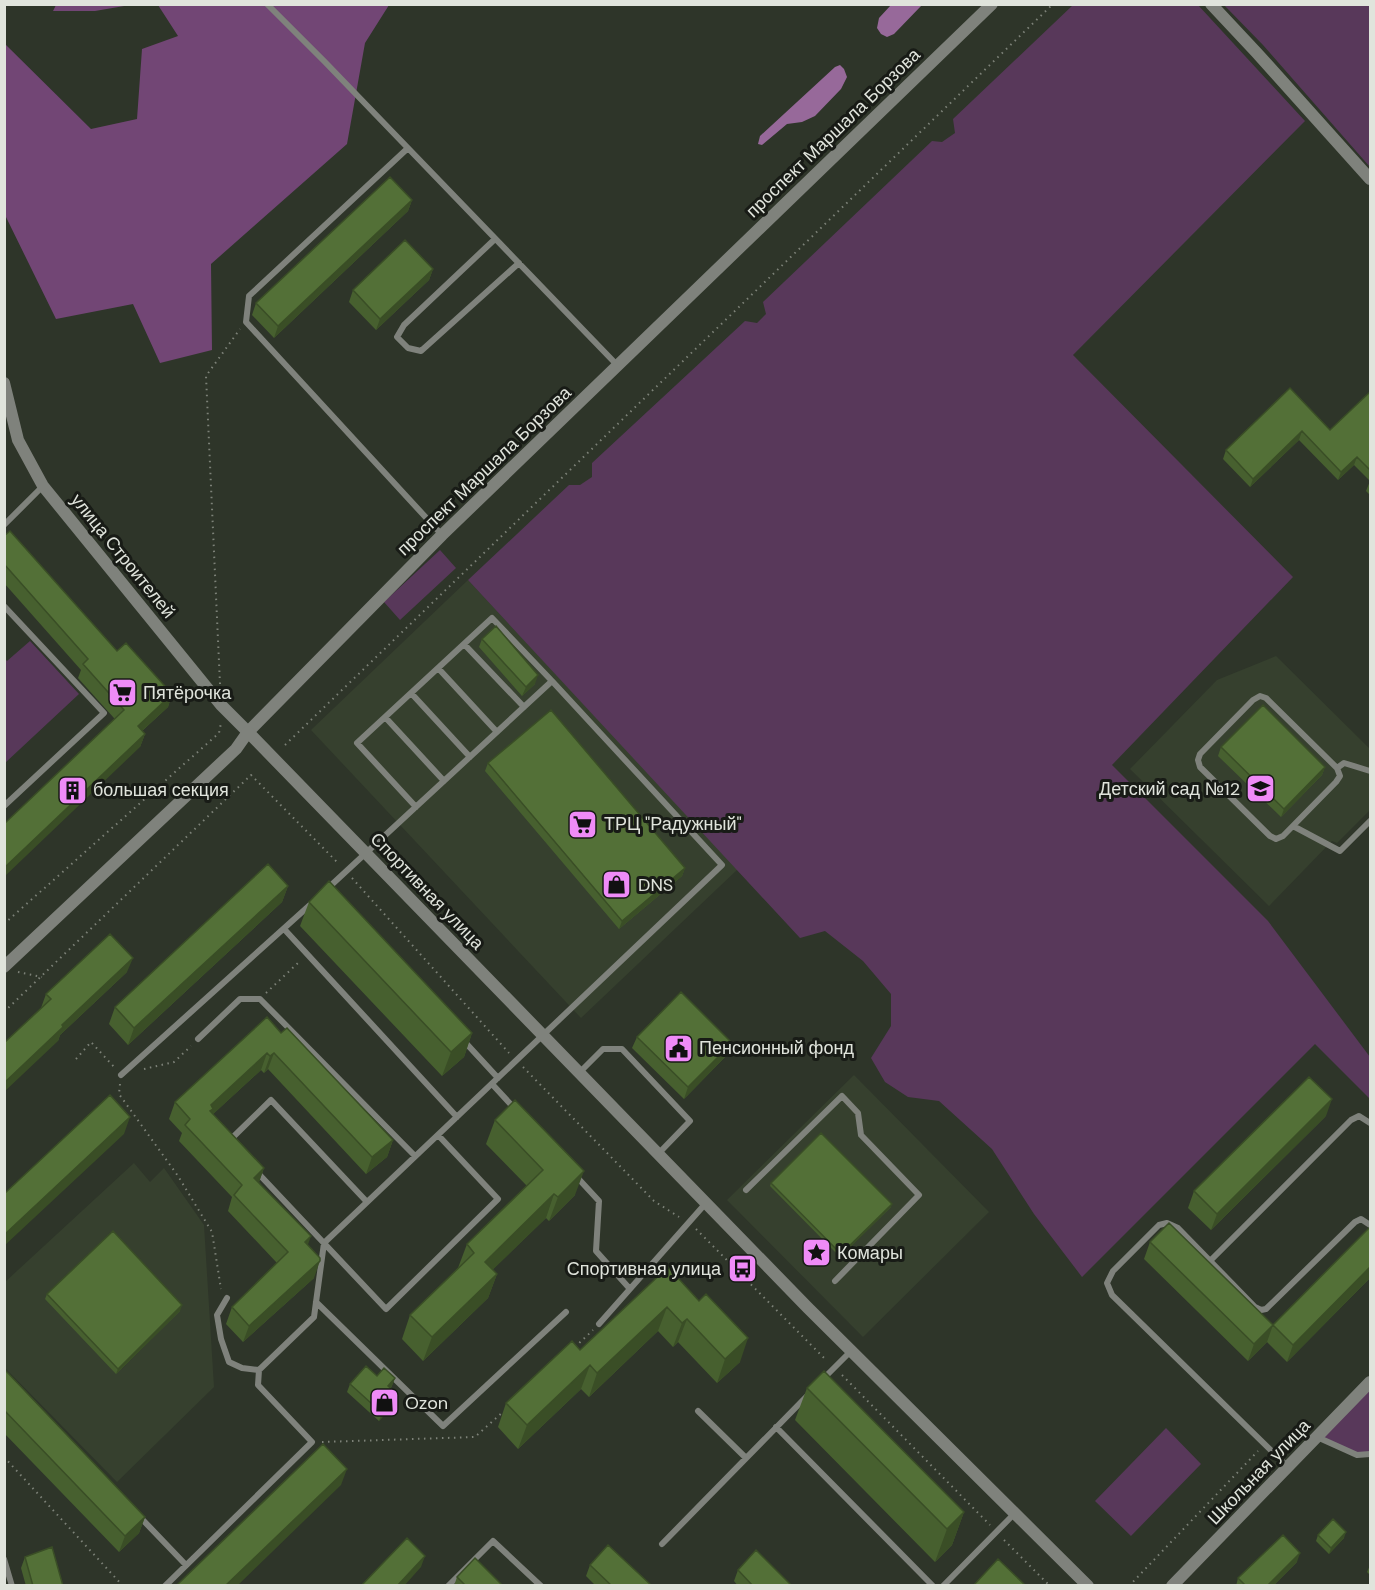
<svg xmlns="http://www.w3.org/2000/svg" width="1375" height="1590" viewBox="0 0 1375 1590" font-family="'DM Sans',sans-serif">
<rect width="100%" height="100%" fill="#2e3529"/>
<path fill="#36402e" d="M468,580L738,869L581,1018L311,730Z
M1276,656L1370,749V810L1337,843L1332,841L1269,906L1130,769L1217,680Z
M854,1075L989,1212L863,1337L727,1200Z
M134,1163L150,1182L164,1168L204,1225L214,1387L117,1482L5,1368V1282Z"/>
<path fill="#58385a" d="M1073,5H1198L1305,121L1073,355L1293,577L1112,765L1268,921L1370,1057V1099L1315,1044L1082,1277L1034,1214L992,1149L939,1101L908,1097L885,1082L871,1058L891,1026V994L863,961L825,931L800,938L468,580L569,485H580L592,477V463L745,321L757,323L766,314L763,302L932,141L942,142L955,133L953,119Z
M1224,5H1370V167L1263,45Z
M440,550L456,568L400,620L384,602Z
M30,641L79,694L5,763V659L7,661Z
M1370,1382V1454L1357,1455L1317,1437Z
M1166,1428L1201,1464L1131,1536L1095,1501Z"/>
<path fill="#724675" d="M56,5V4L130,5L95,11H53Z
M158,5H389L365,43L347,144L211,264L212,350L160,363L133,304L56,319L5,215V44L91,129L137,119L142,49L178,36Z"/>
<path fill="#97699a" d="M891,5H922L894,34L887,37L881,34L877,28L879,18Z
M840,65L844,69L847,77L841,89L815,116L802,122L787,124L762,145L758,144L760,136L835,67Z"/>
<g fill="none" stroke-linecap="round" stroke-linejoin="round">
<path stroke="#7d8278" stroke-width="2" stroke-dasharray="1.5 4.5" stroke-linecap="butt" d="M220,684L206,376L240,329
M285,745L1053,4
M352,878L509,1053
M4,924L219,733L221,723
M18,972L42,977
M266,993L299,962
M4,1012L251,775L338,863
M76,1059L91,1042L115,1068
M523,1067L654,1201L679,1217
M144,1069L174,1062L191,1046
M120,1084L119,1094L178,1176L212,1232L221,1289
M696,1229L827,1361
M575,1347L593,1330
M842,1375L990,1525
M322,1442L475,1437L504,1411
M4,1457L123,1586
M1004,1540L1050,1586
M1129,1586L1258,1451"/>
<path stroke="#7f827c" stroke-width="6" d="M267,4L325,62L618,366
M408,148L249,296L246,322L442,535
M495,239L404,325L397,337L408,348L421,351L519,263
M4,525L43,486
M4,606L104,713L4,806
M464,644L524,707
M438,668L497,732
M411,693L470,757
M1260,696L1266,698L1337,768L1340,776L1336,782L1283,836L1276,839L1270,836L1200,767L1198,760L1200,754L1253,700Z
M385,717L444,781
M1337,768L1344,763L1370,771
M416,807L357,743L492,618L552,681
M1293,826L1340,851L1370,821
M285,930L457,1117
M198,1039L240,999H260L415,1156
M464,1041L498,1078
M579,1073L603,1049H622L690,1121L659,1153
M121,1075L311,904
M492,1084L516,1110
M229,1141L271,1100L367,1202
M256,1171L386,1309L498,1199L438,1135
M575,1175L599,1201L596,1251L630,1289
M746,1190L842,1096L858,1113L861,1135L919,1195L835,1281
M1210,1261L1351,1120L1359,1116L1370,1123
M227,1298L217,1315L221,1339L229,1362L242,1368L259,1370
M316,1302L443,1426L566,1312
M599,1324L706,1203
M822,1380L851,1351
M698,1411L746,1458
M776,1427L933,1586
M1317,1437L1357,1455L1370,1454
M1288,1467L1112,1295L1107,1283L1113,1271L1159,1225L1167,1223L1178,1228L1255,1307L1261,1310L1266,1309L1355,1222L1361,1219L1370,1225
M140,1517L185,1564
M662,1544L807,1396
M4,1559L12,1586
M165,1586L312,1442L258,1385L259,1370L314,1317L324,1243L722,865L552,681L327,889
M448,1586L493,1541L541,1586
M943,1586L1015,1513"/>
<path stroke="#7f827c" stroke-width="12" d="M1211,4L1256,52L1370,179
M4,383L18,440L43,486L221,705L248,732L442,535L992,4
M1172,1586L1370,1382"/>
<path stroke="#7f827c" stroke-width="12" d="M4,967L236,749L248,732L808,1308L1088,1586"/>
</g>
<path fill="#47602f" d="M412,200L408,211L274,338L252,315L256,303Z
M433,269L429,280L376,330L349,302L353,290Z
M1290,388L1330,430L1371,391V496L1366,491L1370,481L1354,465L1338,480L1299,440L1250,487L1223,459L1226,450Z
M4,536L117,651L172,694L168,707L142,731L145,734L140,747L78,678L81,670L4,583Z
M482,639L535,684L522,696L479,647Z
M1221,747L1325,767L1322,775L1281,817L1218,756Z
M488,763L685,868L682,876L619,929L485,771Z
M288,886L282,902L128,1045L109,1024L115,1007Z
M309,902L472,1033L464,1057L442,1076L300,926Z
M127,972L60,1035L58,1041L41,1008L46,994Z
M281,1033L393,1140L387,1157L366,1174L268,1069L264,1073L261,1070L213,1114L264,1168L259,1182L308,1245L314,1278L243,1342L226,1324L232,1307L277,1263L228,1211L232,1197L179,1141L182,1133L169,1119L175,1102Z
M637,1037L732,1043L728,1054L684,1099L632,1048Z
M1326,1116L1211,1230L1188,1208L1194,1191Z
M495,1120L575,1195L549,1221L546,1218L492,1270L497,1274L488,1298L423,1361L402,1339L410,1315L458,1268L467,1244L527,1186L486,1144Z
M771,1183L891,1207L840,1257L770,1186Z
M1371,1226V1277L1287,1362L1267,1342L1248,1361L1144,1259L1150,1242L1273,1325Z
M668,1267L740,1362L717,1383L678,1342L673,1347L658,1331L589,1397L581,1389L518,1449L498,1427L506,1403L580,1350Z
M47,1294L180,1311L116,1374L45,1299Z
M4,1372L145,1517L139,1533L119,1552L4,1433Z
M377,1376L395,1378L391,1388L395,1403L379,1421L347,1392L350,1384Z
M807,1388L964,1512L952,1545L935,1562L795,1420Z
M1318,1535L1344,1538L1329,1554L1316,1541Z
M25,1557L63,1586H26L21,1568Z
M1297,1562L1273,1586H1236L1238,1578Z
M1371,1563V1576L1367,1572Z
M590,1565L652,1586H596L586,1576Z
M738,1570L792,1586H738L734,1581Z
M457,1577L503,1586H454Z"/>
<path fill="#3a4e26" d="M412,200L408,211L274,338L278,326Z
M433,269L429,280L376,330L380,319Z
M1302,431L1299,440L1250,487L1253,479Z
M1357,457L1354,465L1338,480L1341,472Z
M538,675L535,684L522,696L526,687Z
M172,694L168,707L133,739L138,726Z
M145,734L140,747L4,877V868Z
M1325,767L1322,775L1281,817L1284,809Z
M685,868L682,876L619,929L622,921Z
M288,886L282,902L128,1045L134,1028Z
M133,958L127,972L60,1035L58,1041L4,1092V1083L62,1025Z
M472,1033L464,1057L442,1076L451,1052Z
M732,1043L728,1054L684,1099L688,1087Z
M267,1053L261,1070L210,1117L211,1105Z
M274,1053L268,1069L264,1073L270,1056Z
M1332,1099L1326,1116L1211,1230L1217,1214Z
M130,1117L124,1134L4,1246V1235Z
M393,1140L387,1157L366,1174L372,1157Z
M264,1168L258,1185L254,1178Z
M584,1171L575,1195L549,1221L558,1197Z
M554,1194L546,1218L476,1286L485,1262Z
M892,1204L891,1207L840,1257L841,1254Z
M311,1236L305,1253V1242Z
M320,1261L314,1278L243,1342L249,1326Z
M1371,1266V1277L1287,1362L1293,1345Z
M497,1274L488,1298L423,1361L432,1337Z
M182,1305L180,1311L116,1374L118,1369Z
M667,1307L658,1331L589,1397L597,1373Z
M687,1319L678,1342L673,1347L682,1323Z
M1273,1325L1267,1342L1248,1361L1254,1344Z
M748,1338L740,1362L717,1383L725,1359Z
M590,1365L581,1389L518,1449L527,1425Z
M395,1378L392,1386L385,1394L388,1386Z
M398,1395L395,1403L379,1421L382,1413Z
M347,1469L341,1485L237,1586H225Z
M964,1512L952,1545L935,1562L947,1529Z
M145,1517L139,1533L119,1552L125,1536Z
M1346,1532L1344,1538L1329,1554L1331,1548Z
M1300,1553L1297,1562L1273,1586H1267Z
M425,1556L421,1567L404,1586H397Z"/>
<path fill="#537037" stroke="#3a4e26" stroke-width="1.5" d="M390,177L412,200L278,326L256,303Z
M405,240L433,269L380,319L353,290Z
M1290,388L1330,430L1371,391V471L1357,457L1341,472L1302,431L1253,479L1226,450Z
M10,531L117,651L126,643L172,694L138,726L145,734L4,868V824L124,710L83,664L88,659L4,564V536Z
M496,626L538,675L526,687L482,639Z
M1263,705L1325,767L1284,809L1221,747Z
M551,710L685,868L622,921L488,763Z
M268,864L288,886L134,1028L115,1007Z
M329,881L472,1033L451,1052L309,902Z
M110,934L133,958L62,1025L63,1027L4,1083V1043L51,999L46,994Z
M681,992L732,1043L688,1087L637,1037Z
M267,1017L281,1033L287,1028L393,1140L372,1157L274,1053L270,1056L267,1053L211,1105L213,1109L210,1111L264,1168L254,1178L311,1236L305,1242L320,1258V1261L249,1326L232,1307L288,1252L234,1195L242,1185L185,1125L190,1119L175,1102Z
M1309,1077L1332,1099L1217,1214L1194,1191Z
M110,1095L130,1117L4,1235V1194Z
M515,1100L584,1171L558,1197L554,1194L485,1262L497,1274L432,1337L410,1315L474,1253L467,1244L543,1170L495,1120Z
M821,1133L892,1204L841,1254L771,1183Z
M1169,1223L1273,1325L1254,1344L1150,1242Z
M1371,1226V1266L1293,1345L1273,1325Z
M113,1231L182,1305L118,1369L47,1294Z
M668,1267L699,1301L706,1294L748,1338L725,1359L687,1319L682,1323L667,1307L597,1373L590,1365L527,1425L506,1403L572,1341L580,1350Z
M366,1366L377,1376L384,1368L395,1378L388,1386L398,1395L382,1413L350,1384Z
M6,1371L145,1517L125,1536L4,1410V1372Z
M824,1371L964,1512L947,1529L807,1388Z
M323,1444L347,1469L225,1586H180L178,1584Z
M1333,1519L1346,1532L1331,1548L1318,1535Z
M1283,1535L1300,1553L1267,1586H1246L1238,1578Z
M407,1538L425,1556L397,1586H361Z
M608,1545L652,1586H612L590,1565Z
M52,1547L63,1586H33L25,1557Z
M756,1550L792,1586H753L738,1570Z
M475,1558L503,1586H466L457,1577Z
M998,1559L1026,1586H973Z"/>
<defs>
<symbol id="supermarket-square" viewBox="-11 -11 22 22"><rect x="-9" y="-9" width="18" height="18" rx="4" fill="#ef8bf7" stroke="#181b16"/><path d="M-6-5.5h2.5l.6 2H6L4.5 2H-2.5L-4.4-4H-6ZM-1.5 3.2a1.3 1.3 0 1 0 .1 0ZM3 3.2a1.3 1.3 0 1 0 .1 0Z" fill="#111"/></symbol>
<symbol id="school-square" viewBox="-11 -11 22 22"><rect x="-9" y="-9" width="18" height="18" rx="4" fill="#ef8bf7" stroke="#181b16"/><path d="M0-5L7-2L0 1L-7-2ZM-4 1L0 2.5L4 1V4Q0 6-4 4Z" fill="#111"/></symbol>
<symbol id="building-square" viewBox="-11 -11 22 22"><rect x="-9" y="-9" width="18" height="18" rx="4" fill="#ef8bf7" stroke="#181b16"/><path d="M-4-6H4V6H1V3H-1V6H-4ZM-2.5-4.3h1.7v1.8h-1.7ZM.8-4.3h1.7v1.8H.8ZM-2.5-1h1.7V.8h-1.7ZM.8-1h1.7V.8H.8Z" fill="#111"/></symbol>
<symbol id="shop-square" viewBox="-11 -11 22 22"><rect x="-9" y="-9" width="18" height="18" rx="4" fill="#ef8bf7" stroke="#181b16"/><path d="M-5-2.5h2.3a2.7 3.5 0 0 1 5.4 0H5L5.5 6h-11ZM-1.5-2.5h3a1.5 2.3 0 0 0-3 0Z" fill="#111"/></symbol>
<symbol id="civic-square" viewBox="-11 -11 22 22"><rect x="-9" y="-9" width="18" height="18" rx="4" fill="#ef8bf7" stroke="#181b16"/><path d="M-.6-6.5H3V-4.5H.6V-3L4-1V1h2V6H-6V1h2V-1L-.6-3ZM-1.2 2.5V6h2.4V2.5Z" fill="#111"/></symbol>
<symbol id="sight-square" viewBox="-11 -11 22 22"><rect x="-9" y="-9" width="18" height="18" rx="4" fill="#ef8bf7" stroke="#181b16"/><path d="M0-6L1.8-2.2L6-1.7L2.9 1.2L3.7 5.4L0 3.3L-3.7 5.4L-2.9 1.2L-6-1.7L-1.8-2.2Z" fill="#111"/></symbol>
<symbol id="bus-square" viewBox="-11 -11 22 22"><rect x="-9" y="-9" width="18" height="18" rx="4" fill="#ef8bf7" stroke="#181b16"/><path d="M-5-6H5V4H4V6H2V4H-2V6H-4V4H-5ZM-3.5-4V0h7V-4ZM-3.5 1.2v1.5H-2V1.2ZM2 1.2v1.5H3.5V1.2Z" fill="#111"/></symbol>
</defs>
<g fill-rule="evenodd">
<use href="#supermarket-square" x="106" y="676" width="33" height="33"/>
<use href="#school-square" x="1244" y="772" width="33" height="33"/>
<use href="#building-square" x="56" y="774" width="33" height="33"/>
<use href="#supermarket-square" x="566" y="808" width="33" height="33"/>
<use href="#shop-square" x="600" y="868" width="33" height="33"/>
<use href="#civic-square" x="662" y="1032" width="33" height="33"/>
<use href="#sight-square" x="800" y="1236" width="33" height="33"/>
<use href="#bus-square" x="726" y="1252" width="33" height="33"/>
<use href="#shop-square" x="368" y="1386" width="33" height="33"/>
</g>
<g text-anchor="middle" dominant-baseline="central" stroke-width="6" stroke-linejoin="round" paint-order="stroke">
<g font-size="18" fill="#e0e4dc" stroke="#181b16">
<text transform="translate(833 133) rotate(-44)">проспект Маршала Борзова</text>
<text transform="translate(484 471) rotate(-44)">проспект Маршала Борзова</text>
<text transform="translate(123 556) rotate(51)">улица Строителей</text>
<text transform="translate(427 891) rotate(46)">Спортивная улица</text>
<text transform="translate(1259 1472) rotate(-46)">Школьная улица</text>
</g>
<g font-size="18" fill="#e0e4dc" stroke="#181b16" text-anchor="start">
<text x="143" y="693">Пятёрочка</text>
<text x="1240" y="789" text-anchor="end">Детский сад №12</text>
<text x="93" y="790">большая секция</text>
<text x="604" y="824">ТРЦ "Радужный"</text>
<text x="638" y="885">DNS</text>
<text x="699" y="1048">Пенсионный фонд</text>
<text x="837" y="1253">Комары</text>
<text x="721" y="1269" text-anchor="end">Спортивная улица</text>
<text x="405" y="1403">Ozon</text>
</g>
</g>
<rect width="1375" height="1590" fill="none" stroke="#e0e4dc" stroke-width="12"/>
</svg>
